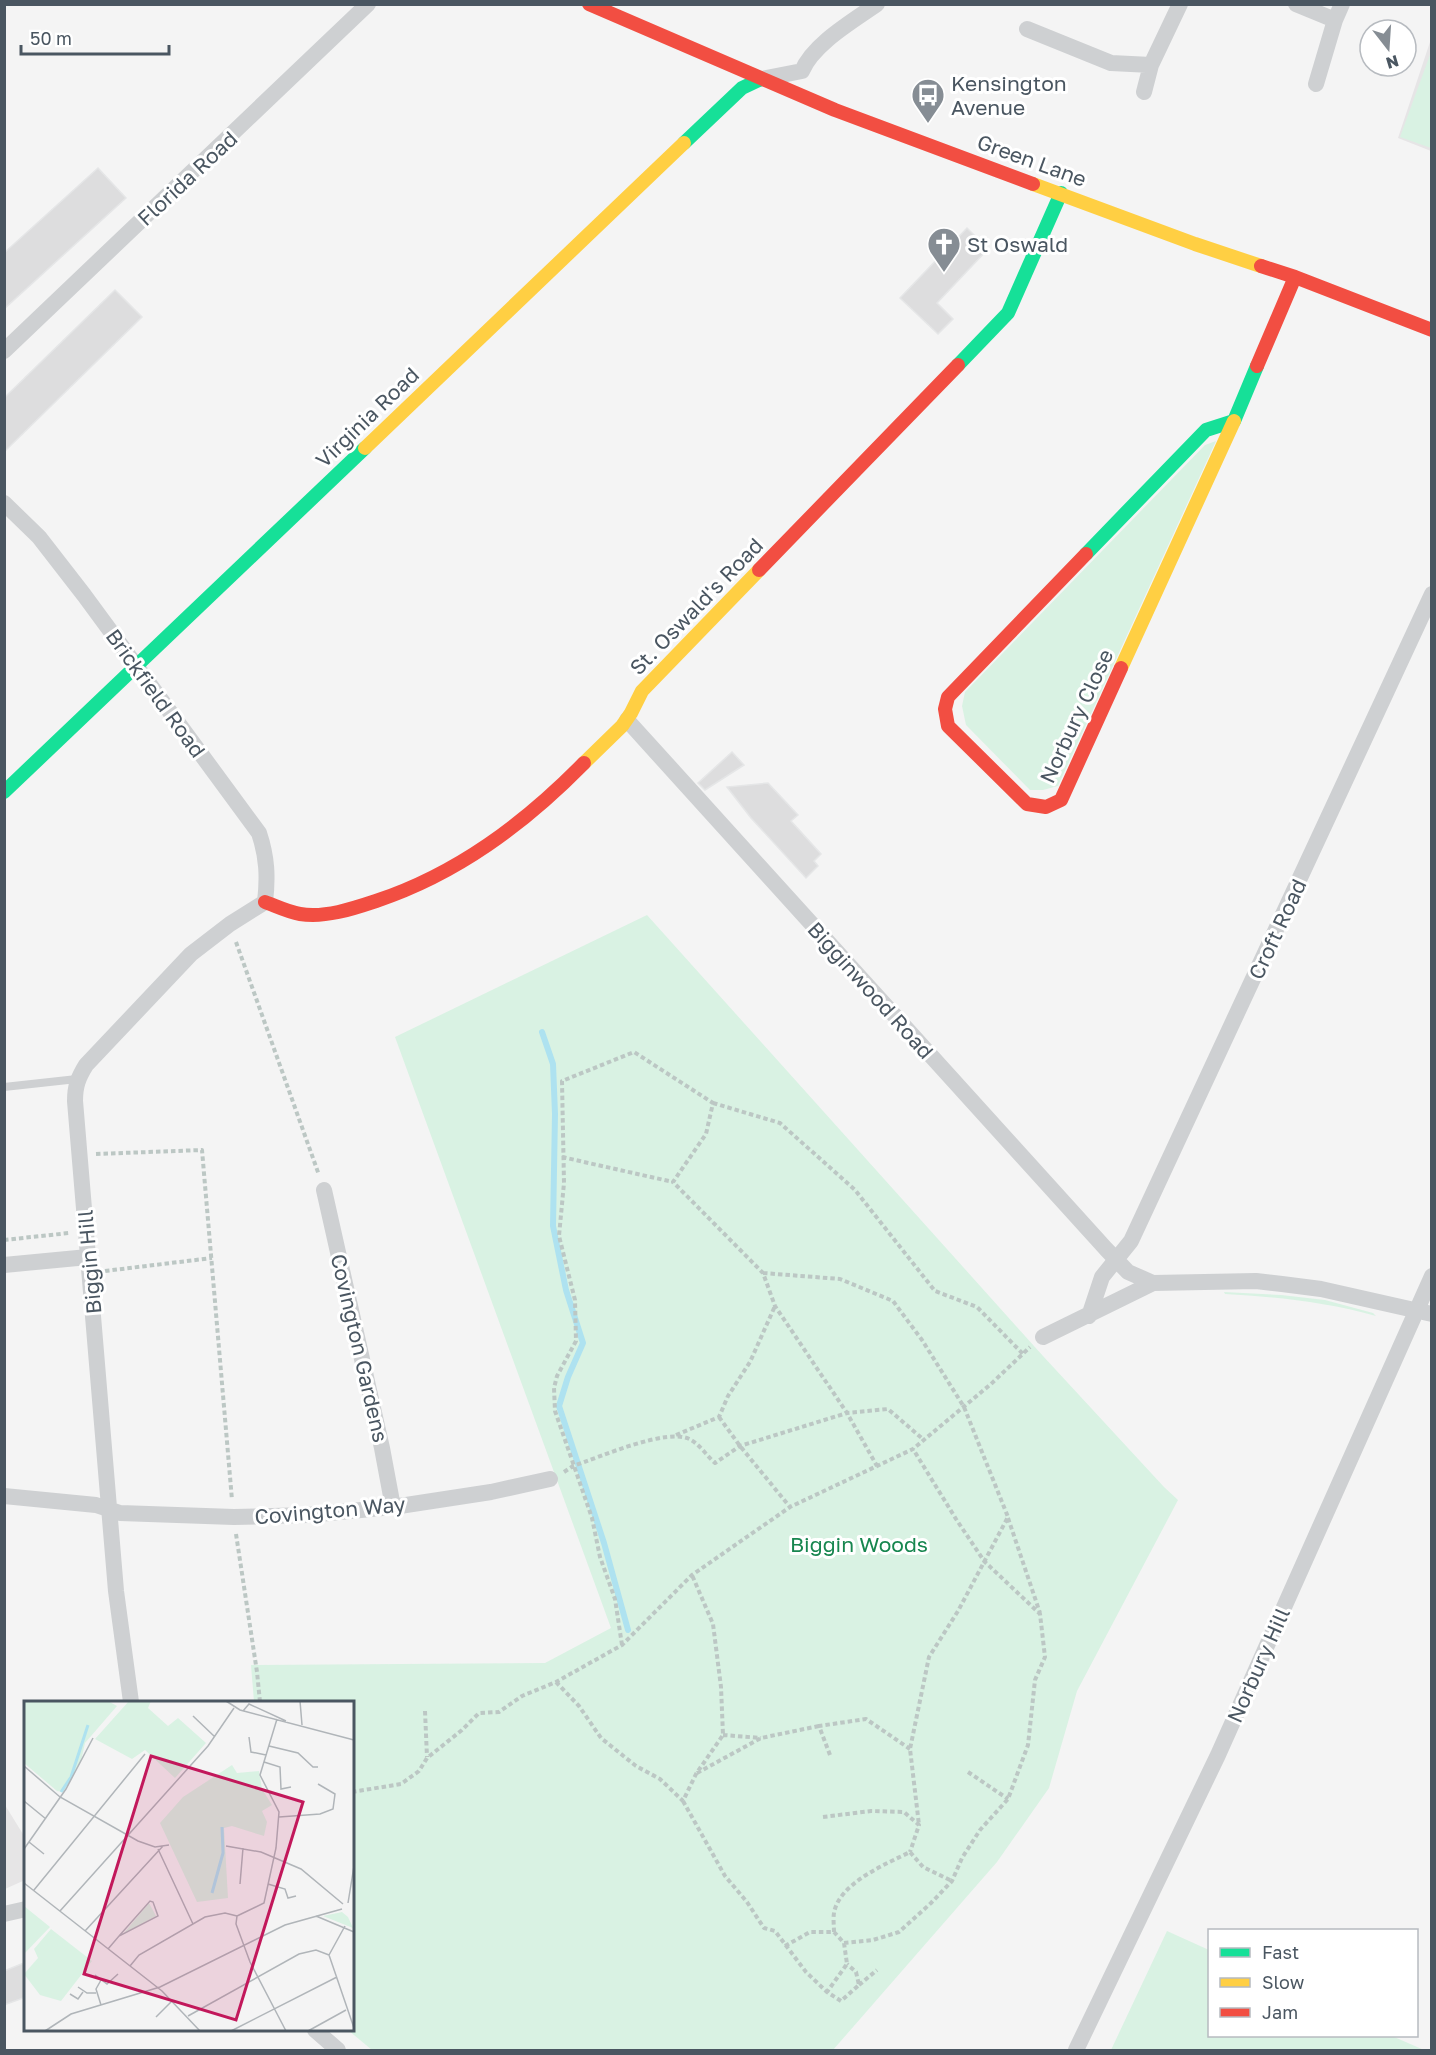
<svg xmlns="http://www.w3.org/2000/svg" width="1436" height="2055" viewBox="0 0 1436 2055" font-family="'Golos Text',sans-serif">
<rect width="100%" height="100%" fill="#f4f4f4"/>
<path fill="#e6e5e6" d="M1431,39V151L1398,138Z
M5,1805L26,1839L25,1880L5,1889Z"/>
<path fill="#d9f2e3" d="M1431,52V148L1400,137Z
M1216,441L1058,786L1043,790H1030L966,725L962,706L965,692L1205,445Z
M647,915L1043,1356L1164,1487L1178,1500L1077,1691L1049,1788L997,1862L833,2050H372L348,2030H352V1702H254L251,1665L545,1663L611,1628L395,1037Z
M1224,1292L1281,1295L1325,1300L1373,1313L1376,1316C1326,1302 1276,1297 1225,1294Z
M1167,1931L1209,1950L1210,2036H1392L1424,2050H1111Z"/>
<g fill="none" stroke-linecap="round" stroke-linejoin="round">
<path stroke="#aee2f0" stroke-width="6" d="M542,1032L553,1064L555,1114L553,1226L566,1290L583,1343L568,1377L559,1406L604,1543L628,1630"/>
</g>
<path fill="#ddddde" stroke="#e5e6e7" stroke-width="1.5" d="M98,168L126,198L4,309V253Z
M967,228L988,249L937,303L953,319L938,334L900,298Z
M115,290L142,317L4,452V398Z
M732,752L744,765L705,790L698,783Z
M768,783L798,815L791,821L821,854L814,861L818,866L806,878L751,818L727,787Z
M26,1962V1997L4,2005V1971Z"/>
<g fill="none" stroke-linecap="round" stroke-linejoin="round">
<path stroke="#bcc7c4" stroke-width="4" stroke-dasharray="4.5 3" stroke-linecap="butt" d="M236,942L319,1175
M713,1103L780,1123L855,1190L935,1291L977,1307L1023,1354
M96,1154L202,1150L232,1500
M562,1157L673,1182
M4,1240L69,1233
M105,1271L212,1258
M763,1273L840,1279L893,1301L922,1340L964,1407L1008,1517L958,1611L929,1657L910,1749L919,1825
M719,1417L740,1446L790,1507
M676,1435L719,1417L728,1396L750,1362L775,1306
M564,1472L573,1466C598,1458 669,1426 691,1440C700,1445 707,1456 715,1463L740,1446L847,1413L888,1409L924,1440
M1008,1518L1040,1613
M236,1534L257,1672L260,1702
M622,1645L615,1599L600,1557L592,1518L555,1411L554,1388L557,1376L576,1341L575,1300L559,1236L564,1183L562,1081L634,1052L713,1103L706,1134L673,1182L763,1273L775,1306L847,1413L877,1466
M556,1682L579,1706L601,1738L636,1766L660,1779L683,1801L696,1774L723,1735L721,1687L713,1624L692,1575
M425,1711L427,1757
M723,1735L761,1738
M830,1755L819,1726L866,1719L910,1749
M968,1772L1008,1799
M697,1773L761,1738L819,1726
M352,1792L401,1784L419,1771L427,1758L462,1730L479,1713L499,1712L522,1696L556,1682L622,1645L692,1575L790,1507L913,1449L991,1384L1030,1347
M683,1801L725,1876L747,1902L764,1928L775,1931L806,1972L827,1992L841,2001L859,1985L856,1972L847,1964
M823,1817L871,1811L904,1812L919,1825L910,1852
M834,1932C834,1926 833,1919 834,1913C839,1883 886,1864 910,1852L923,1867L952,1881
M844,1943L873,1940L899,1932L931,1903L952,1881L962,1858L980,1830L1008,1799L1028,1745L1035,1680L1045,1657L1040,1614L984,1561L956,1519L913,1449
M785,1946L810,1932H834L844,1943L847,1964L827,1992
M859,1985L877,1970"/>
<path stroke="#ced0d2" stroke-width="8" d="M4,1087L77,1079"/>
<path stroke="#ced0d2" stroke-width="16" d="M1296,4L1335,20
M1027,29L1111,63L1151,65
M762,79L802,71C813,44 853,21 877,4
M1316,84L1335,20L1342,4
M1144,92L1151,65L1180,4
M4,351L368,4
M4,503L39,537L84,595L259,833C267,857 268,877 265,902L230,924L191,954L86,1065C78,1078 75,1086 75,1101L116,1591L131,1702
M627,720L1106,1249L1128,1272L1153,1283
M324,1190L382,1448L393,1507
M4,1265L88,1257
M1089,1316L1102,1277L1131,1241L1432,594
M1043,1337L1153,1283L1256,1281L1282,1284L1321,1289L1432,1314
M4,1496L96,1505L120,1513L234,1517L308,1515L393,1507L491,1492L550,1479
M4,1914L26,1909
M315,2030L338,2050
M1076,2050L1218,1755L1432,1276"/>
<path stroke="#16e098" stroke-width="14" d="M684,143L742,88L761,79
M958,365L1008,313L1061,193
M1086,554L1206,430L1234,421L1257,366
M4,792L365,448"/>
<path stroke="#ffcf43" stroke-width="14" d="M1033,184L1195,244L1261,266
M365,448L684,143
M1121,668L1234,421
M584,763L622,726L631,713L642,691L759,570"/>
<path stroke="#f24e42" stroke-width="14" d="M589,4L835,110L1033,184
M1261,266L1295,277L1432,330
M1257,366L1295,277
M1086,554L948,697L945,709L948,726L1027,804L1046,807L1061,800L1121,668
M759,570L958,365
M265,902C276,906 288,912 300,914C325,918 352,909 376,901C457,874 524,824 584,763"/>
</g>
<defs>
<symbol id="bus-pin" viewBox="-11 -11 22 30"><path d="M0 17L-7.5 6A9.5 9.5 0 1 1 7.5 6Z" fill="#868d94" stroke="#fff"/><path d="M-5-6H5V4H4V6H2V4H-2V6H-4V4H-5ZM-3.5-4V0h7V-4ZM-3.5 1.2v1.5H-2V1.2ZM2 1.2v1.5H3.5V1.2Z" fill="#fff"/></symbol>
<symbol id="church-pin" viewBox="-11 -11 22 30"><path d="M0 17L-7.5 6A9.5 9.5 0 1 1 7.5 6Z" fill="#868d94" stroke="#fff"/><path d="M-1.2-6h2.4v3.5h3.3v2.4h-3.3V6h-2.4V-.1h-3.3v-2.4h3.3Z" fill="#fff"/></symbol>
</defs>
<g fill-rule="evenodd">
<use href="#bus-pin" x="909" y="76" width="38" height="52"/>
<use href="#church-pin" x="925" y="225" width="38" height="52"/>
</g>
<g text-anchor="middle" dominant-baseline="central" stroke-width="6" stroke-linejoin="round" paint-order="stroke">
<g font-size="21" fill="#4a5661" stroke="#fff" text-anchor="start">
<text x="951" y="83">Kensington<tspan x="951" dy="24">Avenue</tspan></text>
<text x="967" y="244">St Oswald</text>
</g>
<g font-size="21" fill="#4a5661" stroke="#fff">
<text transform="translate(1032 160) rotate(20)">Green Lane</text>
<text transform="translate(187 178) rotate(-43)">Florida Road</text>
<text transform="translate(367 417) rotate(-44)">Virginia Road</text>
<text transform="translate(696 606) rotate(-46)">St. Oswald's Road</text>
<text transform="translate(156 693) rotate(54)">Brickfield Road</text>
<text transform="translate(1076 716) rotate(-65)">Norbury Close</text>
<text transform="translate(1277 929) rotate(-65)">Croft Road</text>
<text transform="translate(871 990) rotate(48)">Bigginwood Road</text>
<text transform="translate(89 1262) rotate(-95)">Biggin Hill</text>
<text transform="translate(360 1348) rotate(77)">Covington Gardens</text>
<text transform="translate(330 1510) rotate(-5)">Covington Way</text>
<text transform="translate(1258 1665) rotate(-66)">Norbury Hill</text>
</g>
<g font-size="21" fill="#17864f" stroke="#fff">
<text x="859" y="1544">Biggin Woods</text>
</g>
</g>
<g transform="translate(24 1701)">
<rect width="330" height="330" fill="#f4f4f4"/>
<path d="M0,0H84L93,5L61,42L57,60L39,91L33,90L0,62ZM105,0H127L124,7L144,25L154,17L182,42L151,77L121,49L108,58L71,38ZM208,64L213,72L235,70L238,88L248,104L238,110L243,121L240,135L208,125L200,127L204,197L173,201L136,122L159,96ZM125,202L132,215L99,233ZM0,205L26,226L0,253ZM318,211L324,216L329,227L299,215ZM27,228L68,260L37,300L16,294L0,273L14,257L10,248Z" fill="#d9f2e3"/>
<path fill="none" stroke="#aee2f0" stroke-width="3" d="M37,91L47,76L64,24M188,192L199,152L198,126"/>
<path fill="none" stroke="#b0b5b9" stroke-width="1.5" d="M202,0L216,9L330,39M276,0L278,24M219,10L225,3L262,20M169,15L191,36M225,36L227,51L242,54M245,45L274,52L289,66H294M240,61L256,66L257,88L267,86M0,65L36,96L114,140L131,146L145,144M0,100L22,118M255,116L296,113L309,108L311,93L294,83M5,141L20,153M202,145L237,151L277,168L319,203M0,148L42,88L69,37M134,148L169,223M0,182L138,290L176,330M216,183L219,147M244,183L261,188L264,197L272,195M10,189L121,53M324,202L330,165M36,210L184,45L210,7M213,215L240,202L252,147L255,111L236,74L253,18M213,215L212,223L226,261L262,330M292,215L330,231M61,230L139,145M84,248L95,235L134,215L129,201L126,200L95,235M305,254L330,327M305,254L321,225M106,265L115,254L181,216L201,212L213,215M71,274L83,283L94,273M54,286L63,292H72M46,293L54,298L59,291M77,304L72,288L77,279M164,315L275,253L292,249L305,254M132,316L148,300M21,330L47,313L136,286L261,224L318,208M207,330L313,276M284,330L322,309"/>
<path fill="#c2185b" fill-opacity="0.15" stroke="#c2185b" stroke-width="3" d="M127,55L279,101L212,319L60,273Z"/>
<rect width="330" height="330" fill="none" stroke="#4a5661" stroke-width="3"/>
</g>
<rect width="1436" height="2055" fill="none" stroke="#4a5661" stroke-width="12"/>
<rect x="1208" y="1929" width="210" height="108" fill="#ffffff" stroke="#b7bbc0" stroke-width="1.5"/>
<rect x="1220" y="1948" width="30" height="9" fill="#16e098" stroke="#b7bbc0" stroke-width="1.5"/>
<text x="1262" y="1959" font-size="18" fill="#4a5661">Fast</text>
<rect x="1220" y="1978" width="30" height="9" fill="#ffcf43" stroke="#b7bbc0" stroke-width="1.5"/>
<text x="1262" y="1989" font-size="18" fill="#4a5661">Slow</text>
<rect x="1220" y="2008" width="30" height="9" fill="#f24e42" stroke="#b7bbc0" stroke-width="1.5"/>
<text x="1262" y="2019" font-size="18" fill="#4a5661">Jam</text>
<g transform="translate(1388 48) rotate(163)"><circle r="28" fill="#ffffff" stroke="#b7bbc0" stroke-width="1.5"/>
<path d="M0-4.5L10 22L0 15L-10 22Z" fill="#868d94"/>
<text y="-9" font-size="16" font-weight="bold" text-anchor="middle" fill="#4a5661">N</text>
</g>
<path d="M21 45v9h148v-9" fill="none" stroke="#4a5661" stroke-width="3"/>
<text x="30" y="45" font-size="18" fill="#4a5661" stroke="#ffffff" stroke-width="4.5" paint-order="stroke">50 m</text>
</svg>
